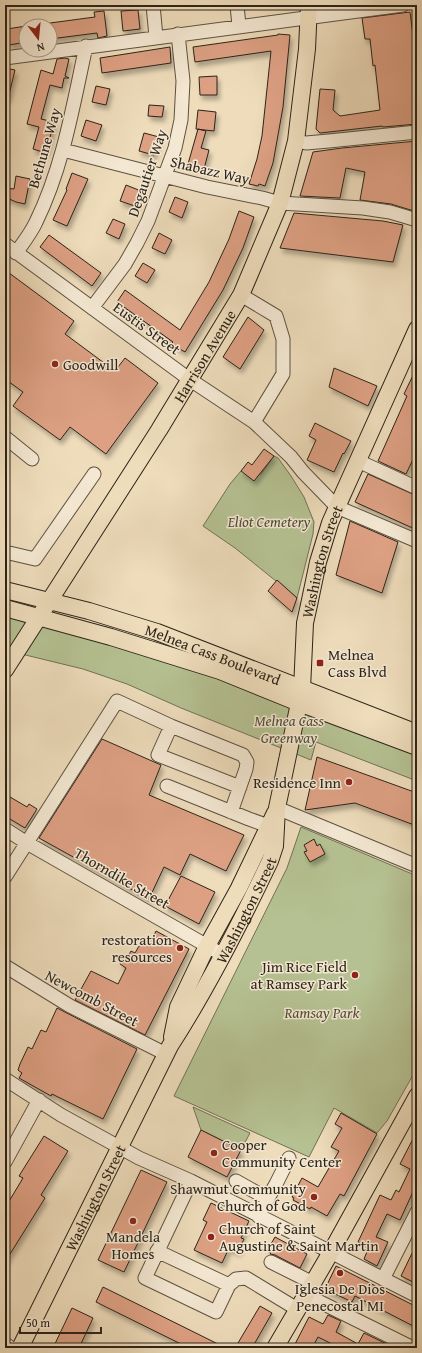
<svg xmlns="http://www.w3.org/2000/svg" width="422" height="1353" viewBox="0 0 422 1353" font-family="'Gentium Book Plus',serif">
<defs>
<filter id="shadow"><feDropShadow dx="2.5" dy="4.5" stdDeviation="2" flood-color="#0004"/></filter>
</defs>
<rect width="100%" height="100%" fill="#eedcbb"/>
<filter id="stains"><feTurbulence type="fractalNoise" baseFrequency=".005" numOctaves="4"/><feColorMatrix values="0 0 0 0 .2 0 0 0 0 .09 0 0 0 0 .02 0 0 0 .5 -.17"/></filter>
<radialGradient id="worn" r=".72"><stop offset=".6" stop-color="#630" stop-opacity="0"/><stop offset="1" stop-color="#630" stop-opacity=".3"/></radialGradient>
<path fill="#b5c192" stroke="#707256" d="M274,456L278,458L291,476L304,497L314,522L313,534L297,598L235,548L203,526L230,484L241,471L261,474Z
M5,616L60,629L186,666L417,755V781L316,742L311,760L181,708L127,684L83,669L5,650Z
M301,827L417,876V1068L387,1121L377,1133L334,1108L309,1157L174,1096L287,868Z
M193,1107L250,1133L241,1150L201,1130Z"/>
<path fill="#dda083" stroke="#2c2419" filter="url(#shadow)" d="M138,10L140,29L123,31L121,11Z
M104,11L107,36L98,38L97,33L50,39V23L95,17L94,12Z
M410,12L416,59L414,60L417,77V124L383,127L382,126L320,133L316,129L320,89L335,90L333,110L340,116L380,110L375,65L373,66L370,39H365L362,18Z
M26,26V42L9,45L7,29Z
M278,34L290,35L283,107L273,163L265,186L259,184L258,186L249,184L257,159L262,136L271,51L195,62L193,47L278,35Z
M170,47L171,63L102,73L100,58Z
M65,58L69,59L65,76L69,78H64L62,88L50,85L41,119L54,122L46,153L33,149L39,127L27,124L41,70L53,74L57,59Z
M5,68L15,70L8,99L5,98Z
M217,76V95H200L199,77Z
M96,86L110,89L106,105L92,102Z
M149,105L164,106L162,117L148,116Z
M198,110L216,112L214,131L196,129Z
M86,120L102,125L96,141L81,136Z
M198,129L206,131L201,148L209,150L204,169L188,164Z
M144,133L159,137L154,155L139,151Z
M417,141V212L391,204L360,200L365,172L346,168L340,198L300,196L313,152L342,148Z
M72,173L88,179L67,226L53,220L67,190L66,189Z
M16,176L30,179L25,204L16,202L5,197V188L14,189Z
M126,185L141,191L135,206L120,201Z
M175,197L188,202L182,218L169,212Z
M239,211L254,217L243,248L223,290L185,352L171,344L173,342L117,302L125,290L180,330L209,282L229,239Z
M294,213L383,221L403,225L393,262L280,248Z
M113,219L125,224L119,239L106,233Z
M159,233L172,240L165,254L152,248Z
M49,235L101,273L92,286L40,247Z
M143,263L155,270L147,283L135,276Z
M5,270L74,321L65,334L115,371L125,358L158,383L106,454L70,427L60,440L13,406L23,392L5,379Z
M248,317L264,330L240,369L223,357Z
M417,367V451L406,474L378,461L407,396L404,394Z
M334,368L377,386L368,406L329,387Z
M315,423L351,441L344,454L343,453L334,472L307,460L316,440L309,436Z
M264,449L274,456L254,481L241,471L248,462L252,465Z
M368,474L417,496V530L355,502Z
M350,521L398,542L382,593L336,575Z
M277,580L297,598L292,612L268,591Z
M102,739L161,765L149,795L244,835L226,871L190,854L180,875L164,867L149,899L39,838Z
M317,757L417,793V826L355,803L305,810Z
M5,794L27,807L29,804L37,809L25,828L5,816Z
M314,839L317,846L320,844L325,854L310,862L304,852L307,851L304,845Z
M181,876L215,892L199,924L165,906Z
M156,931L189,949L145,1035L75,1000L91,971L118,984L126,968L120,964L124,956L127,958L131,951L135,953L139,946L153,937Z
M57,1008L137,1049L103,1119L58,1097L52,1094L51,1096L19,1078L22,1073L18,1070L20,1064L28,1047L32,1049L41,1030L46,1032Z
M341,1113L377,1134L344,1196L340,1194L327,1216L311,1207L310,1209L293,1200L294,1198L292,1197L302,1178L318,1187L339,1151L331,1147L342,1128L335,1124Z
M201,1130L241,1150L227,1177L188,1157Z
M417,1131V1183L400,1220L387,1214L376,1237L388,1242L377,1266L364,1259L369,1247L358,1242L380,1195L391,1200L396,1190L399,1192L410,1169L400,1164Z
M44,1136L68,1151L41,1195L45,1198L5,1262V1208L23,1178L19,1176Z
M141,1170L167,1182L124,1272L98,1260Z
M211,1203L249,1221L241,1238L244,1239L238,1252L229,1248L222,1263L194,1250L207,1222L203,1220Z
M275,1237L307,1254L300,1268L275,1255L270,1254L271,1253L267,1251Z
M417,1243V1284L401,1276Z
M336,1266L417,1307V1328L355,1296L352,1302L325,1289Z
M103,1287L226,1348H189L96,1302Z
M260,1306L272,1313L252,1348H235Z
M72,1308L93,1318L79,1348H53Z
M328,1315L341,1321L336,1332L358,1344L364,1333L395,1348H340L318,1337L312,1348H293L309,1317L323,1324Z"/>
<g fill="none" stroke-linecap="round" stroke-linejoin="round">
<defs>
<path id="minor" d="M153,5L156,37
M237,5L239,26
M5,58L403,5
M296,141L306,143L329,141L417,132
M63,150L207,187L262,198L280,203L363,208L390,212L417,220
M5,244L189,379L254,422L291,457L303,472L337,507L417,541
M16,253C23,243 31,233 36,222C63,167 73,106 86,46
M241,295L276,316L283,339V374L254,422
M92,308L125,264L137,243L148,221L175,148L181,120L183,81L178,34
M6,438L32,459
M358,461L417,488
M5,552L35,559L94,474
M171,726L158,755L240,787
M167,786L249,819L277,829
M277,808L417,866
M5,829L27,843L223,955
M5,877L117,701L171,726L243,755L247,762L246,769L231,812
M5,966L70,1006L166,1054
M5,1079L61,1115L139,1158L191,1181L417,1296
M5,1162L39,1100
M191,1181L145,1278L216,1312L229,1285L236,1279L246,1278L297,1309
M236,1181L268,1199
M258,1216L276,1184L289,1158
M157,1251L229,1285
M271,1262L313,1283
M383,1279L417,1212
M306,1295L413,1348
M5,1344L11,1348"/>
<g id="major">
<path id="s1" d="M5,590L89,611L157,632L417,733"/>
<path d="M5,608L111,637L220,671L299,703L417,747"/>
<path id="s2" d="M5,670L159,430L241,295L280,203L296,141L307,49L309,5"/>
<path d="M172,1037L178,1007L207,946L239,888L275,813"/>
<path id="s3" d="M20,1348L170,1046C208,987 240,924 270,861L275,846L277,808L302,689L305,623L309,605L318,562L330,523L337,507L417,329"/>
<path d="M275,1348L331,1252L417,1096"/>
</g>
</defs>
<use href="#minor" stroke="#5c5242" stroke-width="15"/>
<use href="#major" stroke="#2c2419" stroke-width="18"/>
<use href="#minor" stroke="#f4e8d3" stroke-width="13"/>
<use href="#major" stroke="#eedcbb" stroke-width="16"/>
</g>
<g fill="#8f2418" stroke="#f4e8d3" stroke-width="1.5">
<circle cx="55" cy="364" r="4"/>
<rect x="316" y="659" width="8" height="8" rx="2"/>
<circle cx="349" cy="782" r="4"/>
<circle cx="180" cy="948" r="4"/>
<circle cx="355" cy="975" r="4"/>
<circle cx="214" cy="1153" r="4"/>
<circle cx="314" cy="1197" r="4"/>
<circle cx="133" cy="1221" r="4"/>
<circle cx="211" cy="1237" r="4"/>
<circle cx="340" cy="1273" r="4"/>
</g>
<g text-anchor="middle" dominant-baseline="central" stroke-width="3" stroke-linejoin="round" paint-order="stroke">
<g font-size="15" fill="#2c2419" stroke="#f4e8d3">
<text transform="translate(44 148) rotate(-74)">Bethune Way</text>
<text transform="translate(210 170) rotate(13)">Shabazz Way</text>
<text transform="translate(147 173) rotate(-71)">Degautier Way</text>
<text transform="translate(147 328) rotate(36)">Eustis Street</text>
<text stroke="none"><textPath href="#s2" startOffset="372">Harrison Avenue</textPath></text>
<text stroke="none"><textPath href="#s3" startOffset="853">Washington Street</textPath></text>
<text stroke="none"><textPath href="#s1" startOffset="218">Melnea Cass Boulevard</textPath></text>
<text transform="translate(122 878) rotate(30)">Thorndike Street</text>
<text stroke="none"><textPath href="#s3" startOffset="493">Washington Street</textPath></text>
<text transform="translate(92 998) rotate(28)">Newcomb Street</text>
<text stroke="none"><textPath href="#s3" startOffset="168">Washington Street</textPath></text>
</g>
<g font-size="15" fill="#2c2419" stroke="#f4e8d3" text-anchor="start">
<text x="63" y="364">Goodwill</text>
<text x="328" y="654">Melnea<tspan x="328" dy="17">Cass Blvd</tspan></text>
<text x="341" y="782" text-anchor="end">Residence Inn</text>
<text x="172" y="939" text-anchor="end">restoration<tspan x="172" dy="17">resources</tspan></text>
<text x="347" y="966" text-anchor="end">Jim Rice Field<tspan x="347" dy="17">at Ramsey Park</tspan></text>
<text x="222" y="1144">Cooper<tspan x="222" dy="17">Community Center</tspan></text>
<text x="306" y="1188" text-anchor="end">Shawmut Community<tspan x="306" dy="17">Church of God</tspan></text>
<text x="219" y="1228">Church of Saint<tspan x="219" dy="17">Augustine &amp; Saint Martin</tspan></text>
<text x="133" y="1236" text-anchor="middle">Mandela<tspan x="133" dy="17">Homes</tspan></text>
<text x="340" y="1288" text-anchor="middle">Iglesia De Dios<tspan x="340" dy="17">Penecostal MI</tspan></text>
</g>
<g font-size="15" font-style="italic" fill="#4e4b37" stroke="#f4e8d3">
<text x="269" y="521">Eliot Cemetery</text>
<text x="289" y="720">Melnea Cass<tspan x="289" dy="17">Greenway</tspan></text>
<text x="322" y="1012">Ramsay Park</text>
</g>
</g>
<rect width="422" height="1353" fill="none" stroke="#eedcbb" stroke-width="20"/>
<rect x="6" y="6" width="410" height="1341" fill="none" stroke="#2c2419" stroke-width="2"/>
<rect x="10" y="10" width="402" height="1333" fill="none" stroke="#2c2419"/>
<g transform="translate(38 38) rotate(164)"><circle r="19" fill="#f4e8d3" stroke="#a49a89"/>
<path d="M0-3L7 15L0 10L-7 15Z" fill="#8f2418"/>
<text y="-6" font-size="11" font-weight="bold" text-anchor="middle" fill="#2c2419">N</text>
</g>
<path d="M20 1327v6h81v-6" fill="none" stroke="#2c2419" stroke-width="2"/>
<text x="26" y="1327" font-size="12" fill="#2c2419" stroke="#f4e8d3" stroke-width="3" paint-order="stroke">50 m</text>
<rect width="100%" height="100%" filter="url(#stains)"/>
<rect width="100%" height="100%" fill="url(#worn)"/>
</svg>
